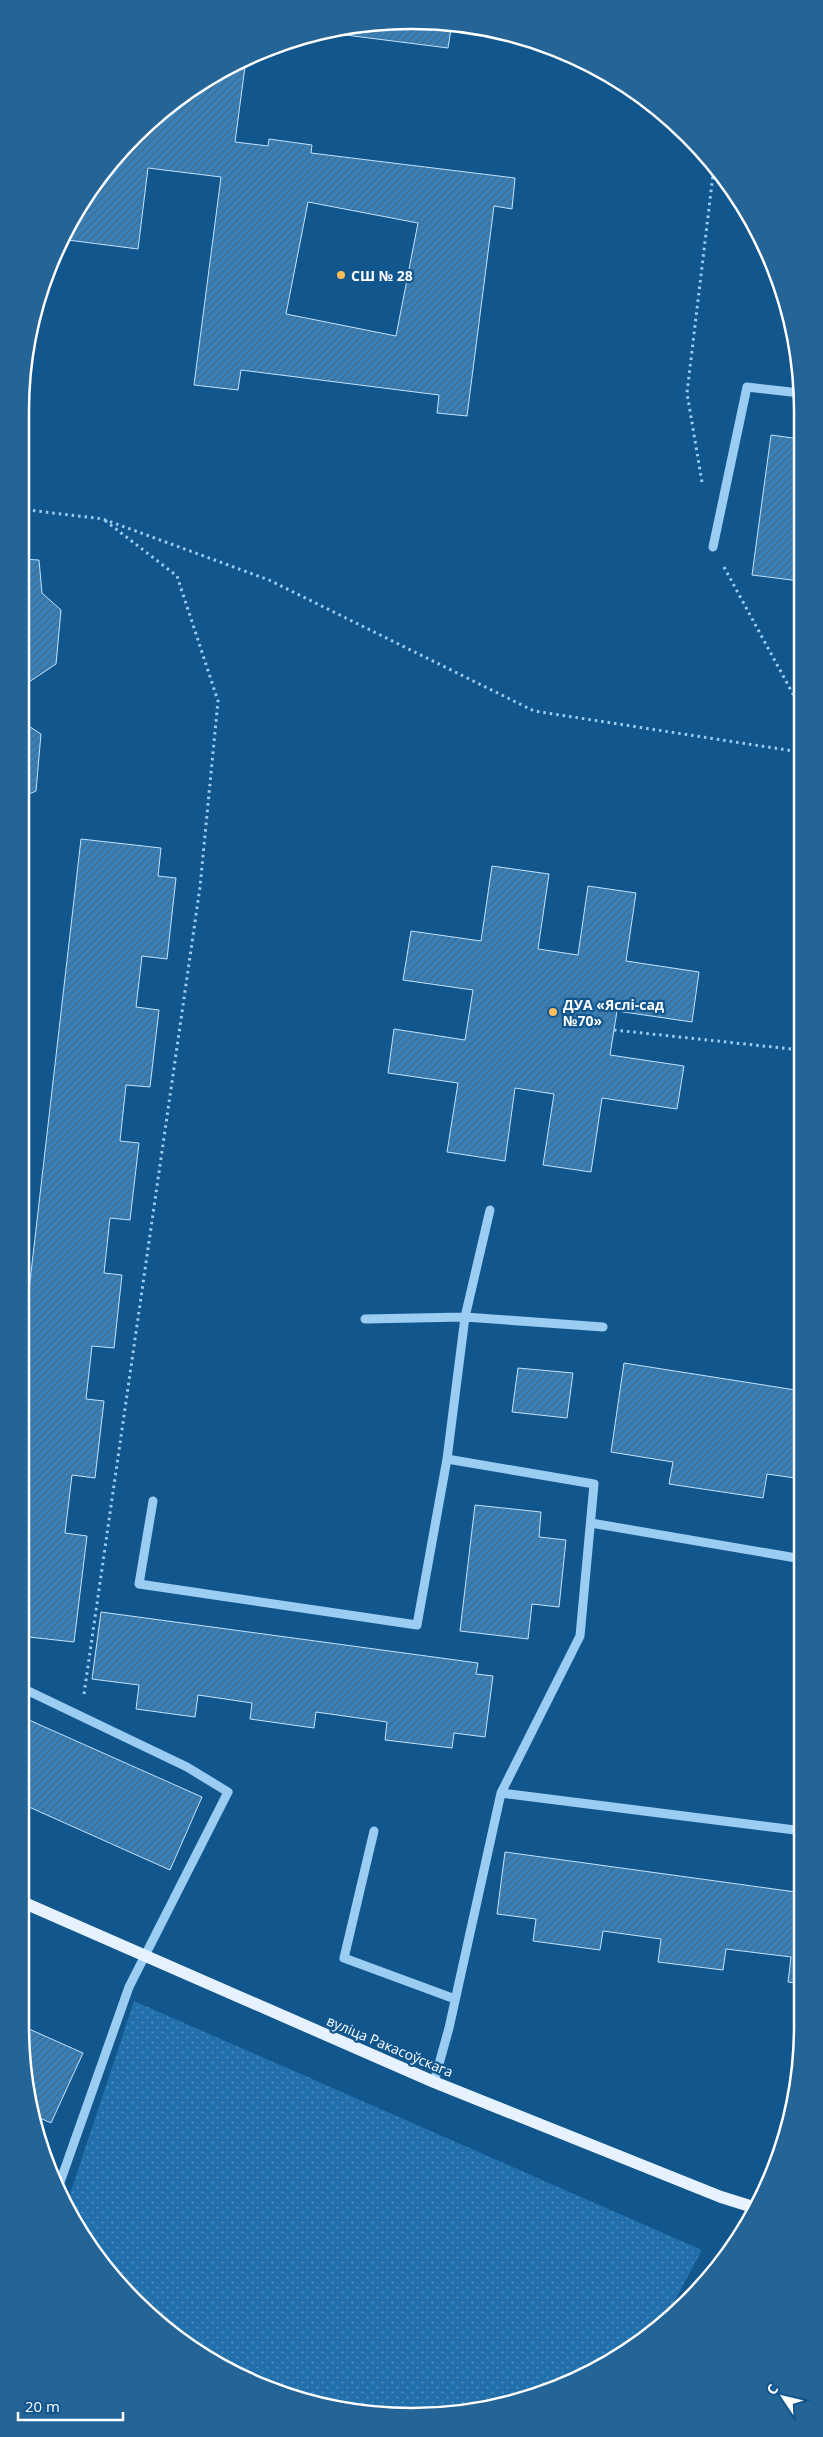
<svg xmlns="http://www.w3.org/2000/svg" width="823" height="2437" viewBox="0 0 823 2437" font-family="'Open Sans',sans-serif">
<defs>
<pattern id="grass-dots" width="8" height="8" patternUnits="userSpaceOnUse" patternTransform="scale(1.25)"><rect width="8" height="8" fill="#216fab"/><path d="M2 2h.1M6 6h.1" fill="none" stroke="#4d8cbc" stroke-width="1.8" stroke-linecap="round"/></pattern>
<pattern id="building-hatch" width="6" height="6" patternUnits="userSpaceOnUse" patternTransform="scale(1.25)"><rect width="6" height="6" fill="#3a80b8"/><path d="M-1 1l2-2M0 6l6-6M5 7l2-2" fill="none" stroke="#426987"/></pattern>
</defs>
<rect width="100%" height="100%" fill="#12568e"/>
<path fill="url(#grass-dots)" d="M134,2001L702,2250L663,2323L629,2351L513,2404L437,2416L361,2414L238,2376L173,2336L117,2284L67,2203Z"/>
<path fill="url(#building-hatch)" stroke="#c2e3fd" fill-rule="evenodd" d="M437,21L452,23L448,48L322,32L360,23Z
M246,59L235,142L268,146L269,139L312,145L311,153L515,178L512,209L494,206L467,416L437,413L439,395L241,370L238,390L194,385L221,177L148,168L138,249L60,239L101,173L153,117L216,73ZM308,202L418,223L396,336L286,314Z
M771,435L800,439V581L752,575Z
M20,559L39,560L42,593L61,610L56,664L29,682L24,723L41,734L36,791L20,798Z
M81,839L161,848L158,876L176,878L167,959L142,956L136,1007L159,1010L150,1087L126,1085L120,1141L139,1143L130,1220L110,1218L104,1273L122,1275L114,1348L92,1346L86,1399L104,1401L95,1478L72,1475L65,1533L87,1536L74,1642L20,1636V1368Z
M492,866L549,874L538,949L578,955L588,886L636,893L626,961L699,972L692,1022L617,1011L610,1055L684,1066L677,1109L602,1098L591,1172L543,1165L554,1094L515,1088L505,1161L447,1152L458,1083L388,1073L394,1029L465,1040L473,990L403,980L411,931L481,941Z
M624,1363L802,1391V1479L767,1474L763,1498L669,1484L673,1462L611,1452Z
M518,1368L573,1373L567,1418L512,1412Z
M475,1505L541,1512L539,1537L566,1540L559,1607L532,1604L528,1639L460,1631Z
M101,1612L478,1663L476,1674L493,1676L485,1737L454,1733L452,1748L385,1740L387,1722L316,1712L314,1728L250,1719L252,1703L198,1695L195,1717L136,1709L139,1685L92,1679Z
M20,1716L202,1797L170,1870L20,1803Z
M505,1852L803,1893V1984L788,1982L791,1957L726,1949L723,1970L658,1962L661,1939L603,1931L600,1950L533,1941L536,1919L497,1914Z
M20,2025L83,2053L51,2123L31,2114L27,2102Z"/>
<g fill="none" stroke-linecap="round" stroke-linejoin="round">
<path stroke="#9bccf2" stroke-width="3" stroke-dasharray="2.5 4" stroke-linecap="butt" d="M702,482L687,393L714,166
M20,509L103,519L269,580L534,711L800,752
M724,567L800,707
M614,1030L801,1050
M84,1694L200,887L218,701L177,576L103,519"/>
<path stroke="#9bccf2" stroke-width="9" d="M713,547L747,387L800,393
M365,1319L465,1317L490,1210
M447,1459L465,1317L603,1327
M153,1501L139,1584L417,1625L447,1459L594,1484L580,1636L501,1793
M591,1523L802,1559
M20,1687L187,1767L228,1792L129,1987L58,2188
M374,1831L344,1958L455,1999
M434,2082L449,2028L501,1793L803,1831"/>
<path stroke="#e6f2ff" stroke-width="12" d="M20,1901L434,2082L721,2197L753,2207"/>
</g>
<g fill="#ffbd5c" stroke="#12568e" stroke-width="2">
<circle cx="341" cy="275" r="5"/>
<circle cx="553" cy="1012" r="5"/>
</g>
<g text-anchor="middle" dominant-baseline="central" stroke-width="4.5" stroke-linejoin="round" paint-order="stroke">
<g font-size="14" font-weight="bold" fill="#fff" stroke="#12568e" text-anchor="start">
<text x="351" y="275">СШ № 28</text>
<text x="563" y="1004">ДУА «Яслі-сад<tspan x="563" dy="16">№70»</tspan></text>
</g>
<g font-size="14" fill="#fff" stroke="#12568e">
<text transform="translate(390 2046) rotate(23)">вуліца Ракасоўскага</text>
</g>
</g>
<path d="M0 0H823V2437H0ZM411 29H412A382 382 0 0 1 794 411V2026A382 382 0 0 1 412 2408H411A382 382 0 0 1 29 2026V411A382 382 0 0 1 411 29Z" fill="#256497" fill-rule="evenodd"/>
<path fill="none" stroke="#fff" stroke-width="2.5" d="M411 29H412A382 382 0 0 1 794 411V2026A382 382 0 0 1 412 2408H411A382 382 0 0 1 29 2026V411A382 382 0 0 1 411 29Z"/>
<g transform="translate(783 2397) rotate(305)" stroke="#12568e" stroke-width="4" paint-order="stroke">
<path d="M0-4L9 19L0 12L-9 19Z" fill="#ffffff"/>
<text y="-8" font-size="14" font-weight="bold" text-anchor="middle" fill="#ffffff">С</text>
</g>
<path d="M18 2412v8h105v-8" fill="none" stroke="#ffffff" stroke-width="2.5"/>
<text x="25" y="2412" font-size="15" fill="#ffffff" stroke="#12568e" stroke-width="4" paint-order="stroke">20 m</text>
</svg>
